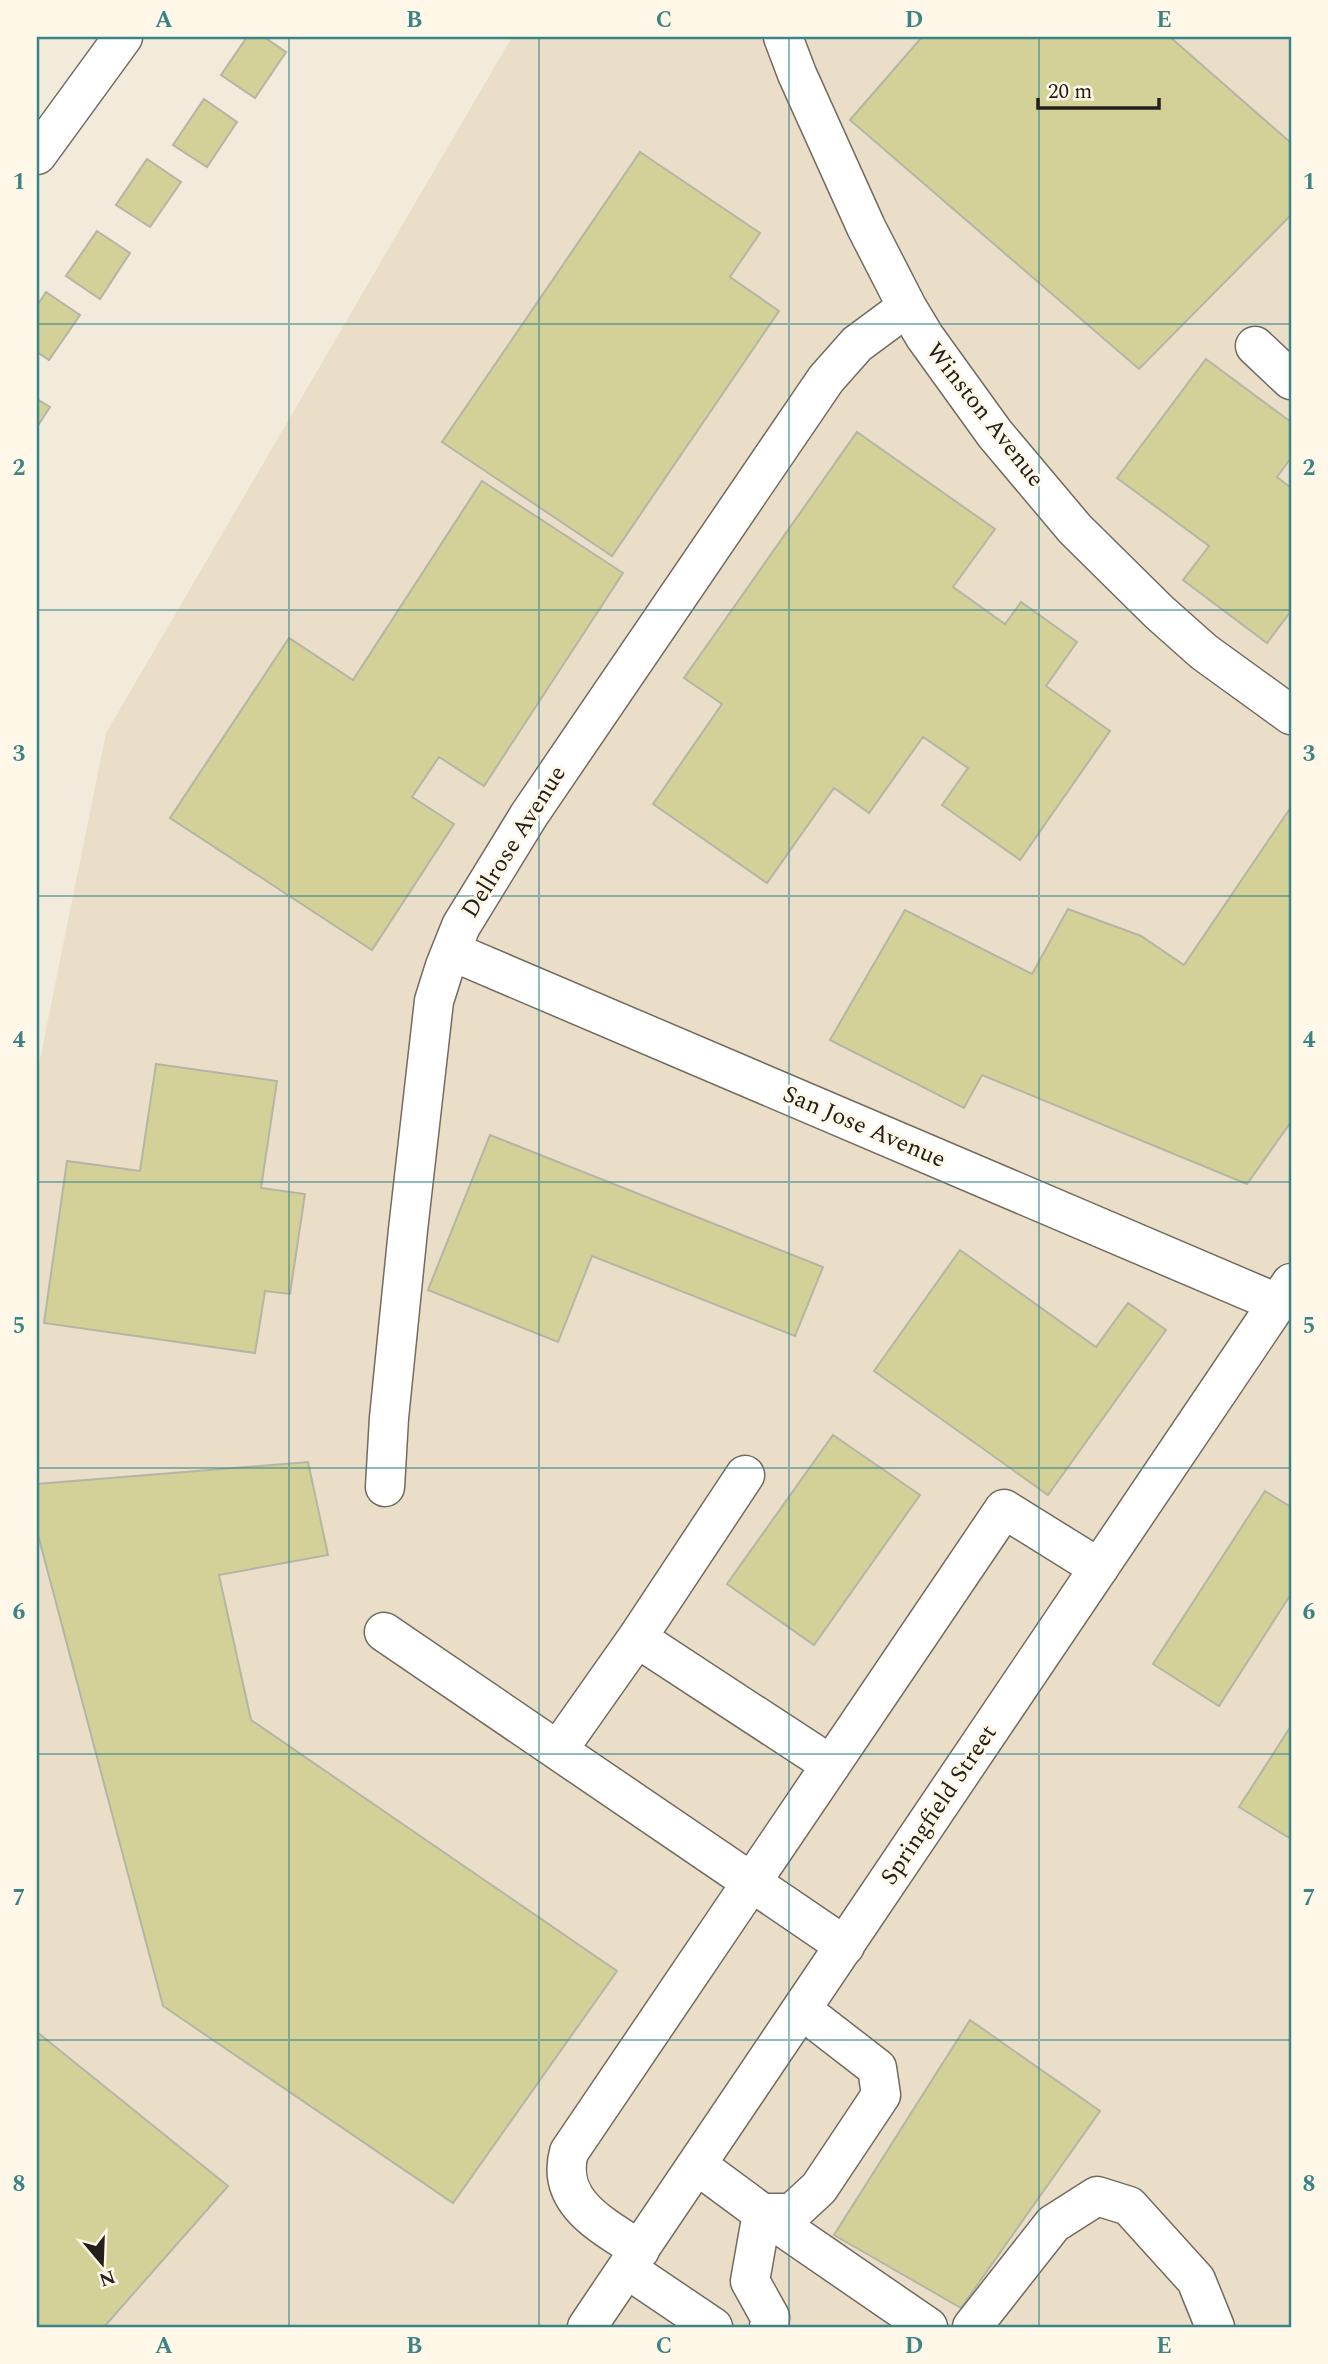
<svg xmlns="http://www.w3.org/2000/svg" width="1328" height="2364" viewBox="0 0 1328 2364" font-family="Spectral,serif">
<rect width="100%" height="100%" fill="#f2eadb"/>
<path fill="#eadec8" d="M512,37H1291V2327H37V1074L106,733Z"/>
<path fill="#d3d198" stroke="#b5b5a6" stroke-width="2" d="M247,37H264L286,52L255,98L221,75Z
M922,37H1170L1291,143V215L1139,369L850,120Z
M204,99L237,122L207,167L173,145Z
M640,152L760,233L730,277L779,311L612,556L442,442Z
M147,159L181,182L150,227L116,205Z
M97,231L130,253L100,299L66,276Z
M46,292L80,315L49,360L37,352V306Z
M1206,359L1291,422V458L1277,477L1291,488V611L1267,643L1183,580L1209,546L1117,478Z
M37,399L50,407L37,427Z
M857,432L995,529L953,587L1005,624L1021,602L1077,642L1046,686L1110,731L1020,860L942,805L968,768L923,737L869,813L834,788L767,883L653,804L722,704L684,678Z
M482,481L623,573L484,786L439,757L412,797L454,824L372,950L170,818L289,638L353,680Z
M1291,807V1122L1247,1184L982,1075L964,1108L830,1040L905,910L1032,974L1068,909L1141,936L1184,965Z
M156,1064L277,1081L261,1188L305,1194L290,1294L265,1291L255,1353L44,1323L67,1161L140,1171Z
M490,1135L823,1267L795,1336L592,1256L558,1342L428,1290Z
M960,1250L1096,1347L1128,1303L1166,1330L1048,1495L874,1371Z
M833,1435L920,1495L814,1645L727,1584Z
M308,1462L328,1555L219,1575L251,1720L617,1971L453,2203L163,2006L37,1531V1484Z
M1265,1491L1291,1507V1594L1219,1706L1153,1664Z
M1291,1726V1839L1239,1807Z
M970,2020L1100,2111L961,2308L834,2235Z
M37,2032L228,2186L104,2327H37Z"/>
<g fill="none" stroke-linecap="round" stroke-linejoin="round">
<defs>
<path id="minor" d="M783,37L797,74L866,227L907,307L925,337L995,434L1075,529L1159,612L1204,652L1291,715
M37,155L123,37
M1255,346L1291,380
M451,951L1277,1303
M385,1487L389,1418L408,1230L434,1001L445,966L461,926L529,815L826,379L857,344L907,307
M384,1632L845,1946
M637,1638L745,1475
M558,1750L637,1638L831,1765
M697,2165L762,2213H792L819,2188L881,2095L877,2068L802,2010
M640,2250C604,2226 555,2203 569,2152L1004,1509L1099,1568
M627,2269L713,2327
M769,2327L770,2317L750,2281L762,2213L928,2327
M972,2327L1053,2224L1097,2196L1129,2206L1196,2280L1215,2327"/>
<path id="major" d="M587,2327L1291,1283"/>
</defs>
<use href="#minor" stroke="#726b5e" stroke-width="41"/>
<use href="#major" stroke="#726b5e" stroke-width="41"/>
<use href="#minor" stroke="#fff" stroke-width="38"/>
<use href="#major" stroke="#fff" stroke-width="38"/>
</g>
<path fill="none" stroke="#3b8486" stroke-width="2" stroke-opacity="0.55" d="M289,37V2327M539,37V2327M789,37V2327M1039,37V2327M37,324H1291M37,610H1291M37,896H1291M37,1182H1291M37,1468H1291M37,1754H1291M37,2040H1291"/>
<g text-anchor="middle" dominant-baseline="central" stroke-width="6" stroke-linejoin="round" paint-order="stroke">
<g font-size="24" fill="#23201b" stroke="#fff7e8">
<text transform="translate(985 415) rotate(52)">Winston Avenue</text>
<text transform="translate(514 842) rotate(-58)">Dellrose Avenue</text>
<text transform="translate(864 1127) rotate(23)">San Jose Avenue</text>
<text transform="translate(939 1805) rotate(-56)">Springfield Street</text>
</g>
</g>
<rect width="1328" height="2364" fill="none" stroke="#fff7e8" stroke-width="77"/>
<g transform="translate(102 2263) rotate(161)" stroke="#fff7e8" stroke-width="5" paint-order="stroke">
<path d="M0-5L12 26L0 18L-12 26Z" fill="#23201b"/>
<text y="-10" font-size="19" font-weight="bold" text-anchor="middle" fill="#23201b">N</text>
</g>
<path d="M1038 98v10h121v-10" fill="none" stroke="#23201b" stroke-width="3.5"/>
<text x="1048" y="98" font-size="21" fill="#23201b" stroke="#fff7e8" stroke-width="5" paint-order="stroke">20 m</text>
<rect x="38" y="38" width="1252" height="2288" fill="none" stroke="#3b8486" stroke-width="2.5"/>
<g font-size="23" text-anchor="middle" font-weight="bold" fill="#3b8486">
<text x="164" y="27">A</text>
<text x="414" y="27">B</text>
<text x="664" y="27">C</text>
<text x="914" y="27">D</text>
<text x="1164" y="27">E</text>
<text x="19" y="189">1</text>
<text x="1309" y="189">1</text>
<text x="19" y="475">2</text>
<text x="1309" y="475">2</text>
<text x="19" y="761">3</text>
<text x="1309" y="761">3</text>
<text x="19" y="1047">4</text>
<text x="1309" y="1047">4</text>
<text x="19" y="1333">5</text>
<text x="1309" y="1333">5</text>
<text x="19" y="1619">6</text>
<text x="1309" y="1619">6</text>
<text x="19" y="1905">7</text>
<text x="1309" y="1905">7</text>
<text x="19" y="2191">8</text>
<text x="1309" y="2191">8</text>
<text x="164" y="2353">A</text>
<text x="414" y="2353">B</text>
<text x="664" y="2353">C</text>
<text x="914" y="2353">D</text>
<text x="1164" y="2353">E</text>
</g>
</svg>
